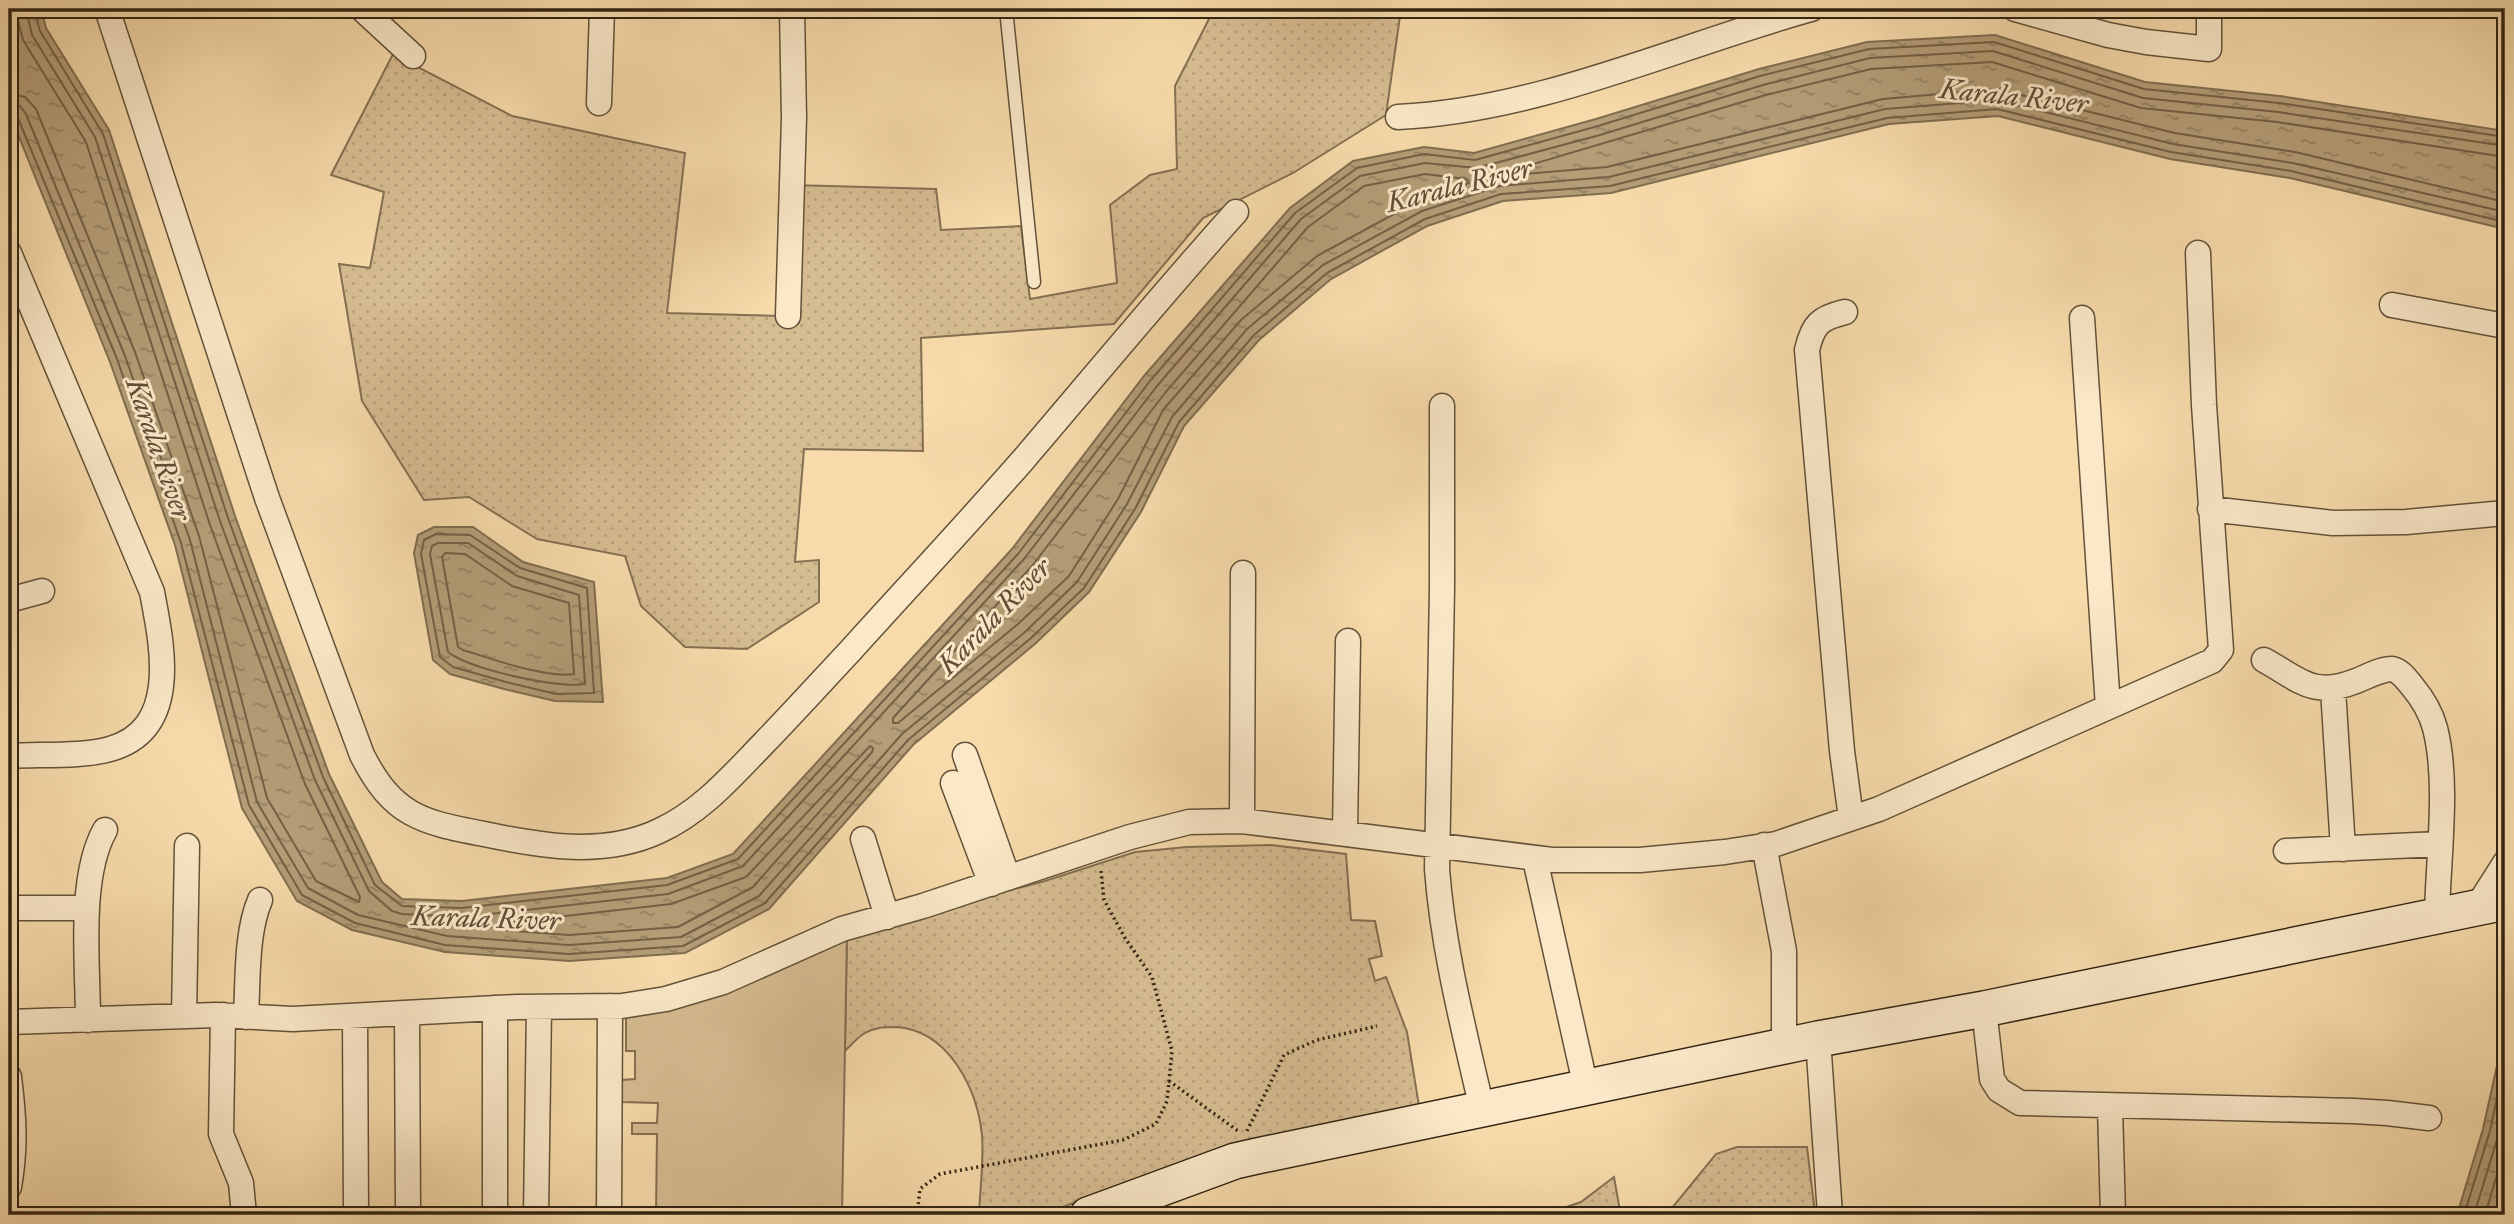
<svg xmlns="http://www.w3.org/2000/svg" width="2514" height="1224" viewBox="0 0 2514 1224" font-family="'IM FELL Great Primer',serif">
<defs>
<pattern id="grass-dots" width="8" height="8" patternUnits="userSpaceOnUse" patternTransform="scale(1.75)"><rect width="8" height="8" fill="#d6bc91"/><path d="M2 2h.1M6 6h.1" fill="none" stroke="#b8a17c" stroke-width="1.8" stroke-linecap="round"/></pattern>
<pattern id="water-ripples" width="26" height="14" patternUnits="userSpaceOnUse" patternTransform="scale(1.75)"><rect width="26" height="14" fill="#b49d77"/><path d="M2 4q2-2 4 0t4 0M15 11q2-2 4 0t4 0" fill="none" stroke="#938060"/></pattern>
</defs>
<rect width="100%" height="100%" fill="#f7dbab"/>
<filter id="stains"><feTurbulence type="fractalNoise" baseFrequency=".00286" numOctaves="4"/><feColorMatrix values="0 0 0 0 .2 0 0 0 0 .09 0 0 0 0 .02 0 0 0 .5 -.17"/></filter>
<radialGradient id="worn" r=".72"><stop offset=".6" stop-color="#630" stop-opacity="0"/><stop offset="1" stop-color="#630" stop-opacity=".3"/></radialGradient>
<path fill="url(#grass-dots)" stroke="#847052" stroke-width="2" d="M1214,9H1401L1386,115L1293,173L1203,218L1114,324L921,338L923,451L804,449L795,562L819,560V602L747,649L685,647L641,606L625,556L537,539L469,497L424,500L362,401L339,264L370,268L384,192L331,175L393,54L512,116L685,153L667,313L784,316L793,185L936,189L941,230L1021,226L1030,299L1117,283L1110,205L1150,175L1177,169L1175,86Z
M1271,845L1346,854L1351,920L1375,921L1382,956L1369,959L1375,981L1386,977L1407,1032L1419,1106L1123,1184L1042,1215H979C980,1189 984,1161 982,1135C977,1088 948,1030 896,1027C885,1027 875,1027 865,1033C858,1037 851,1045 845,1051L847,933L1045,881L1135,852L1187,847Z
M1737,1147H1807L1815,1213L1798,1215H1543L1581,1202L1614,1177L1620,1211L1672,1208L1716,1154Z"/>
<path fill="#d6bc91" stroke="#847052" stroke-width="2" d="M847,933L842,1215H656L657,1134H632V1123H657L658,1103L621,1102L622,1080L635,1079V1051H626V1013Z"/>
<path fill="url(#water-ripples)" stroke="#806d4f" stroke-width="2" d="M9,9H41L46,28L109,130L235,516L329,774L382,882L402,899L462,901L667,878L733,854L1012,549L1144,376L1290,208L1353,161L1424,147L1474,153L1596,119L1759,69L1867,42L1995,35L2145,82L2280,96L2505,131V229L2290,178L2170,159L1998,116L1889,124L1611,193L1503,201L1427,226L1331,279L1259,340L1184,426L1141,512L1089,592L1036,643L913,745L769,909L685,953L569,961L445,952L352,930L297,901L242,808L175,545L110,362L9,112Z
M434,527H473L523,562L594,582L603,702L555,701L504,689L450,674L433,660L414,553L418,535Z
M2505,1029V1215H2457L2483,1129Z"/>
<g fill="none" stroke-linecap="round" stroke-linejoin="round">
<path stroke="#736045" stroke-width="2" d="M26,9L32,35L95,137L220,521L315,780L369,891L392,911L402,914L463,917L668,894L743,866L1024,559L1157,386L1301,219L1360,176L1425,163L1477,168L1600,135L1763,85L1870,58L1993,51L2143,98L2278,112L2505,146
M34,9L40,31L103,134L228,518L323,777L375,885L402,906L462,908L667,885L738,859L1018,554L1150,381L1295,213L1357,168L1424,154L1475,160L1598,126L1760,76L1869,49L1994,42L2144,89L2279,103L2505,137
M9,93L25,97L36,109L135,352L199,536L267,798L316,881L359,902L360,897L305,784L210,525L86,142L23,40L15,9
M9,104L20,106L26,114L125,356L190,540L257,802L308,888L358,915L447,936L569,945L681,937L759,896L902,734L1025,632L1077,582L1127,504L1172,417L1247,329L1323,265L1422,211L1500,186L1609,177L1885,109L1997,100L2173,144L2293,163L2505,212
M9,113H14L18,118L117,359L181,543L249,805L302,895L355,923L445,945L569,954L683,946L765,903L908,740L1031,638L1084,588L1135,509L1179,422L1254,335L1327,273L1425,219L1501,194L1610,186L1887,118L1997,109L2171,152L2291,171L2505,222
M2505,157L2277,122L2141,108L1992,62L1871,69L1766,95L1523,167L1520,170L1524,174L1607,167L1883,99L1997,89L2175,133L2295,152L2505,202
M1425,174L1466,179L1469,183L1416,202L1317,256L1241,320L1163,410L1118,499L1069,576L1018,624L898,723H893V718L1032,566L1165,393L1308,227L1364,186Z
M436,534L470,535L520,568L587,588L594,693L556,694L506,682L453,667L440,657L421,554L424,540Z
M438,543H468L517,576L579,595L585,684C558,689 469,669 448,652L430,554L432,546Z
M445,553L465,554L512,586L569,603L574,674C548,679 489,658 463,650L458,647L442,557Z
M870,746L873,748L872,752L753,887L678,927L569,935L503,930L500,928L503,923L671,904L746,877Z
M2464,1215L2490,1131L2505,1059
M2474,1215L2499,1133L2505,1102
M2485,1215L2505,1148"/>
<defs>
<path id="service" d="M1006,9L1034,282"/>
<path id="minor" d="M107,9L267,498L362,755C393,816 421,822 484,834C541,846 604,857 659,831C701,812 731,777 763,744C793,713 822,681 852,649C909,586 967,524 1023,460C1094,377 1163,293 1236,212
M362,9L413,56
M2015,9L2108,35L2146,42L2209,49V9
M599,103L602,9
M1398,117C1541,110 1674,47 1811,9
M9,253L152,592C162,645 181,729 110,749C83,757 38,754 9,756
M2392,305L2505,326
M1845,312C1820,318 1813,324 1807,350L1842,751L1851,818
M788,316L794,118L792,9
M2082,318L2108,707
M1442,406V588L1437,869C1443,950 1464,1030 1482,1109
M2210,509L2333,523L2406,522L2505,513
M9,600L42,591
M2264,660C2300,680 2313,698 2356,681C2367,677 2380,669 2392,669C2401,671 2406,679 2412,686C2422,698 2431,713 2435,728C2449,782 2438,859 2437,915
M2333,689L2343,849
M965,755L1008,878
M953,783L991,884
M1242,821L1243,573
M1345,833L1348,641
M863,839L887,917
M1764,845L1784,951V1046
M2286,851L2439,844
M1535,859L1586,1088
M2477,907L2505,863
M9,908H87
M495,1008V1215
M1984,1009L1992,1079L1999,1090L2020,1103L2354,1111L2387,1113L2429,1118
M407,1013L408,1215
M223,1015L221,1134L241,1183L244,1215
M184,1016L187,846
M355,1016L356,1215
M246,1017C248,981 246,932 260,900
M88,1020C88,965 78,878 105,830
M9,1022L216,1015L293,1019L516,1007L622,1006L666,999L723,982L842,929L923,906L1130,837L1189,822L1242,821L1552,860H1640L1725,852L1776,844L1879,809L2212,661L2221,650L2204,405L2198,253
M1818,1039L1830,1215
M9,1077C14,1117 16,1147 9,1187
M2110,1107L2113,1215
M536,1215L539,1007
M609,1215L610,1006"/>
<path id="secondary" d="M1088,1215L1235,1161L1257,1156L1818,1039L1984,1009L2505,902"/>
</defs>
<use href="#service" stroke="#635239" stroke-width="15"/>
<use href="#minor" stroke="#635239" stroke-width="27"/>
<use href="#secondary" stroke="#322413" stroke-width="38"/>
<path stroke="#322413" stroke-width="3.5" stroke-dasharray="2 3.5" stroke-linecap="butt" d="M1169,1081L1238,1131
M1247,1131L1284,1055L1317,1040L1377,1026
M917,1215L920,1189L940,1174L1123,1140L1156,1124L1167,1101L1172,1051L1152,977L1125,938L1104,900L1101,871"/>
<use href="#service" stroke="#fae8c8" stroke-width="12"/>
<use href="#minor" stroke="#fae8c8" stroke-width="24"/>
<use href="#secondary" stroke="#fae8c8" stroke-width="35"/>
</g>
<g text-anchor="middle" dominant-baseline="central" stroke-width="6" stroke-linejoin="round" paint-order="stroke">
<g font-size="28" font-style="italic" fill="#604e36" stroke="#fae8c8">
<text transform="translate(2014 96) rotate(6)">Karala River</text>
<text transform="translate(1459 185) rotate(-14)">Karala River</text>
<text transform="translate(159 449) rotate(71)">Karala River</text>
<text transform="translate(994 616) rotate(-46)">Karala River</text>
<text transform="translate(486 918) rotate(2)">Karala River</text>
</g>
</g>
<rect width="2514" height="1224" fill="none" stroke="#f7dbab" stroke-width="35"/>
<rect x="10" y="10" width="2493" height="1203" fill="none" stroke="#322413" stroke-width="3.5"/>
<rect x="18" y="18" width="2479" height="1189" fill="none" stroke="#322413" stroke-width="2"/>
<rect width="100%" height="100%" filter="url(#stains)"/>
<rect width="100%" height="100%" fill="url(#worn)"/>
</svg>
